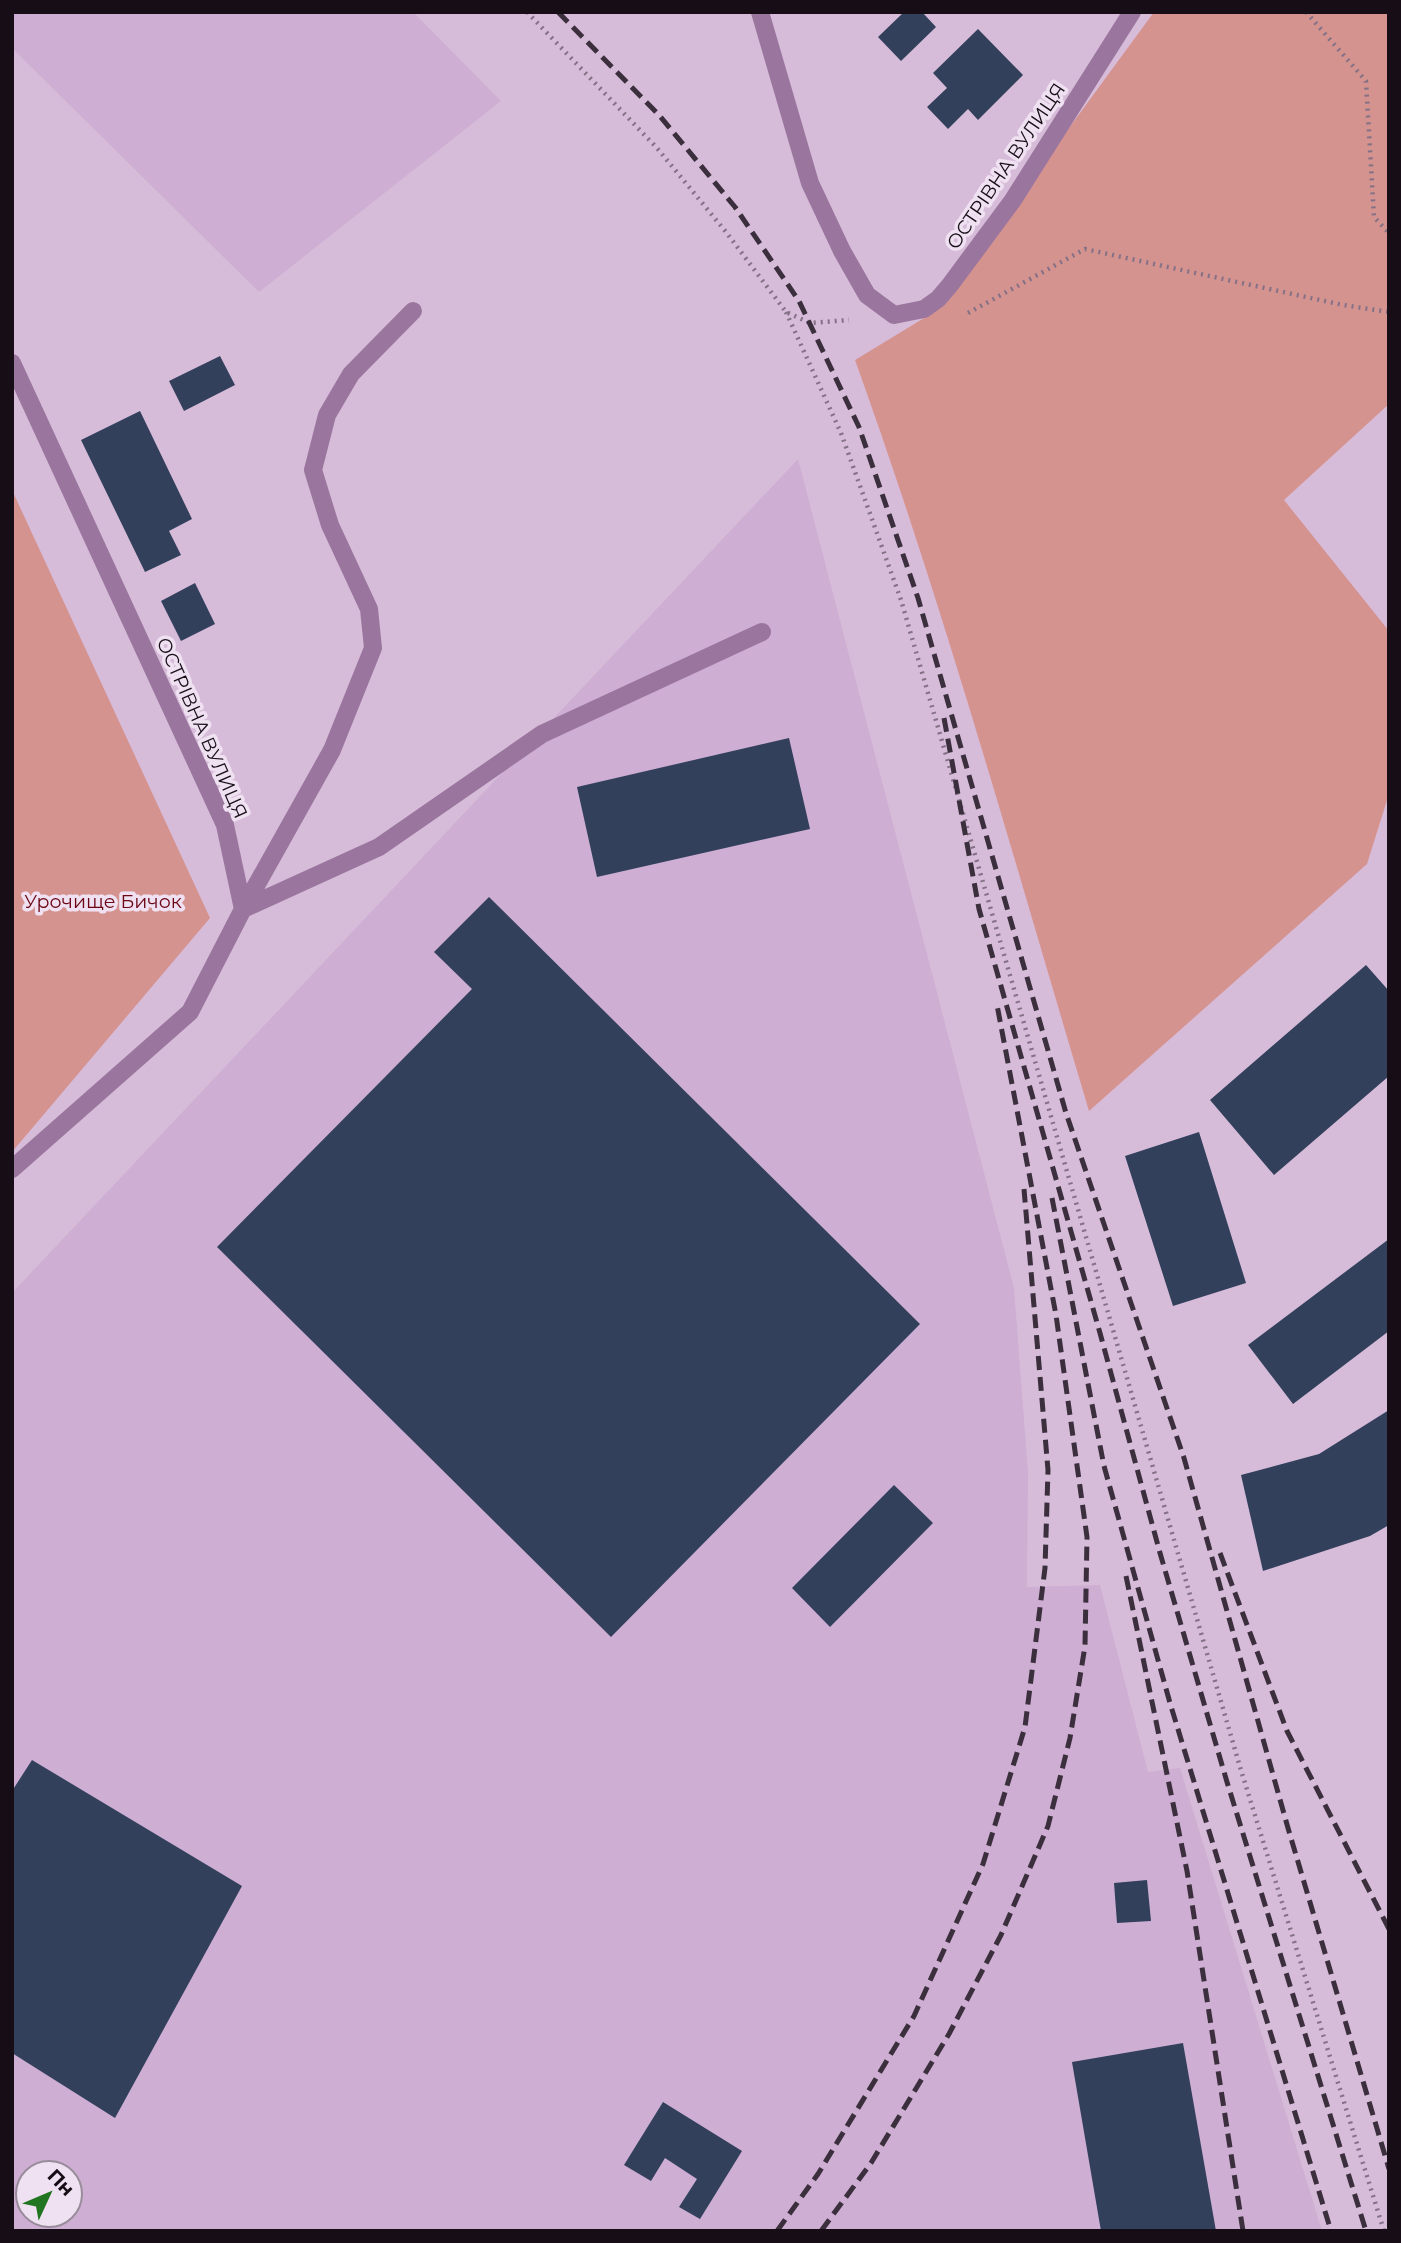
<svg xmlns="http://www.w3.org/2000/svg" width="1401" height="2243" viewBox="0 0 1401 2243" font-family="Montserrat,sans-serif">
<rect width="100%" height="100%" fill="#d7bcda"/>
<path fill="#ceaed2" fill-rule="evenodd" d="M12,12H413L501,101L259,292L12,48Z
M798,459L1014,1288L1028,1473L1027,1587L1100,1585L1148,1772L1180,1768L1322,2231H12V1293ZM28,2173H70V2215H28Z"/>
<path fill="#d5938f" d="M1154,12H1389V404L1284,500L1389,631V794L1367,864L1089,1111C1014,860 944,607 855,360L934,312Z
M12,490L210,918L12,1152Z"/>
<path fill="#32405c" d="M904,12H922L936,27L901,61L878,37Z
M978,29L1023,75L978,120L968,109L948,129L927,107L947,88L933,73Z
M220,356L235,385L184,411L169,381Z
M140,411L192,519L169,531L181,555L145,572L81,440Z
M195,583L215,624L181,641L161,601Z
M789,738L810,829L597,877L577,787Z
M489,897L920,1324L611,1637L217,1247L472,989L434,952Z
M1366,965L1389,991V1076L1274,1175L1210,1100Z
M1199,1132L1246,1283L1173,1306L1125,1156Z
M1389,1239V1331L1293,1404L1248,1345Z
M1389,1410V1525L1370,1536L1263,1571L1241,1475L1319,1454Z
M894,1485L933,1523L830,1627L792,1588Z
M32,1760L242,1886L115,2118L12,2053V1791Z
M1147,1880L1151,1921L1117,1923L1114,1883Z
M1183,2043L1216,2231H1101L1072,2062Z
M663,2102L742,2151L700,2219L679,2207L697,2179L665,2158L651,2181L624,2165Z"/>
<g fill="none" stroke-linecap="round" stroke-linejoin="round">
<path stroke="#847186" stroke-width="4.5" stroke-dasharray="2 5" stroke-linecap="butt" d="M527,12L657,148L726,232L786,312L810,323L849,320
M1306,12L1366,81L1374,217L1389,233
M786,312L841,433L901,600L1240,1767L1384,2231
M968,313L1085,249L1343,305L1389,312"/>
<path stroke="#9a769e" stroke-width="18" d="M760,12L810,183L842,251L867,295L894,315L924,309L938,299L950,285L1013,200L1132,12
M12,363L225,825L243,909L190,1012L12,1169
M243,909L332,750L373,648L369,609L330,525L313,470L327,415L351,374L413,311
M243,909L379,847L542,734L762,632"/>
<path stroke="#3b2f3d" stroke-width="5" stroke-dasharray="14 7" stroke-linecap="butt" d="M558,12L659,115L735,207L799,301L859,427L918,598L1066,1113L1184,1458L1288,1828L1389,2169
M944,718L979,909L1100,1333L1160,1553L1227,1782L1366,2231
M1052,1198L1104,1466L1170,1703L1331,2231
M1220,1553L1287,1731L1389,1929
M1126,1576L1187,1871L1243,2231
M777,2231L818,2174L914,2016L983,1864L1025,1727L1045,1568L1048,1470L1024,1189
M821,2231L871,2163L949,2034L1001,1935L1048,1826L1070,1738L1085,1646L1087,1537L1056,1315L997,1005"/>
</g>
<g text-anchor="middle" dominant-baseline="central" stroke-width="7" stroke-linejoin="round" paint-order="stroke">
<g font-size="19" fill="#160d17" stroke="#efe1f1">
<text transform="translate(1006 166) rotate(-56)">ОСТРІВНА ВУЛИЦЯ</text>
<text transform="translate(202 728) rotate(66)">ОСТРІВНА ВУЛИЦЯ</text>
</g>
<g font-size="19" fill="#6b0413" stroke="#efe1f1">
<text x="103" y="901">Урочище Бичок</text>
</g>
</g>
<rect width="1401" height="2243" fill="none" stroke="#160d17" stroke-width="28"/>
<g transform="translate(49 2194) rotate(46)"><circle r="33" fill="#efe1f1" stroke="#988c9a" stroke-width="2"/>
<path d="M0-5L12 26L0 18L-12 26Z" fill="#227520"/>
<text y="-10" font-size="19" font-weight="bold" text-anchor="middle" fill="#160d17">Пн</text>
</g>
</svg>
